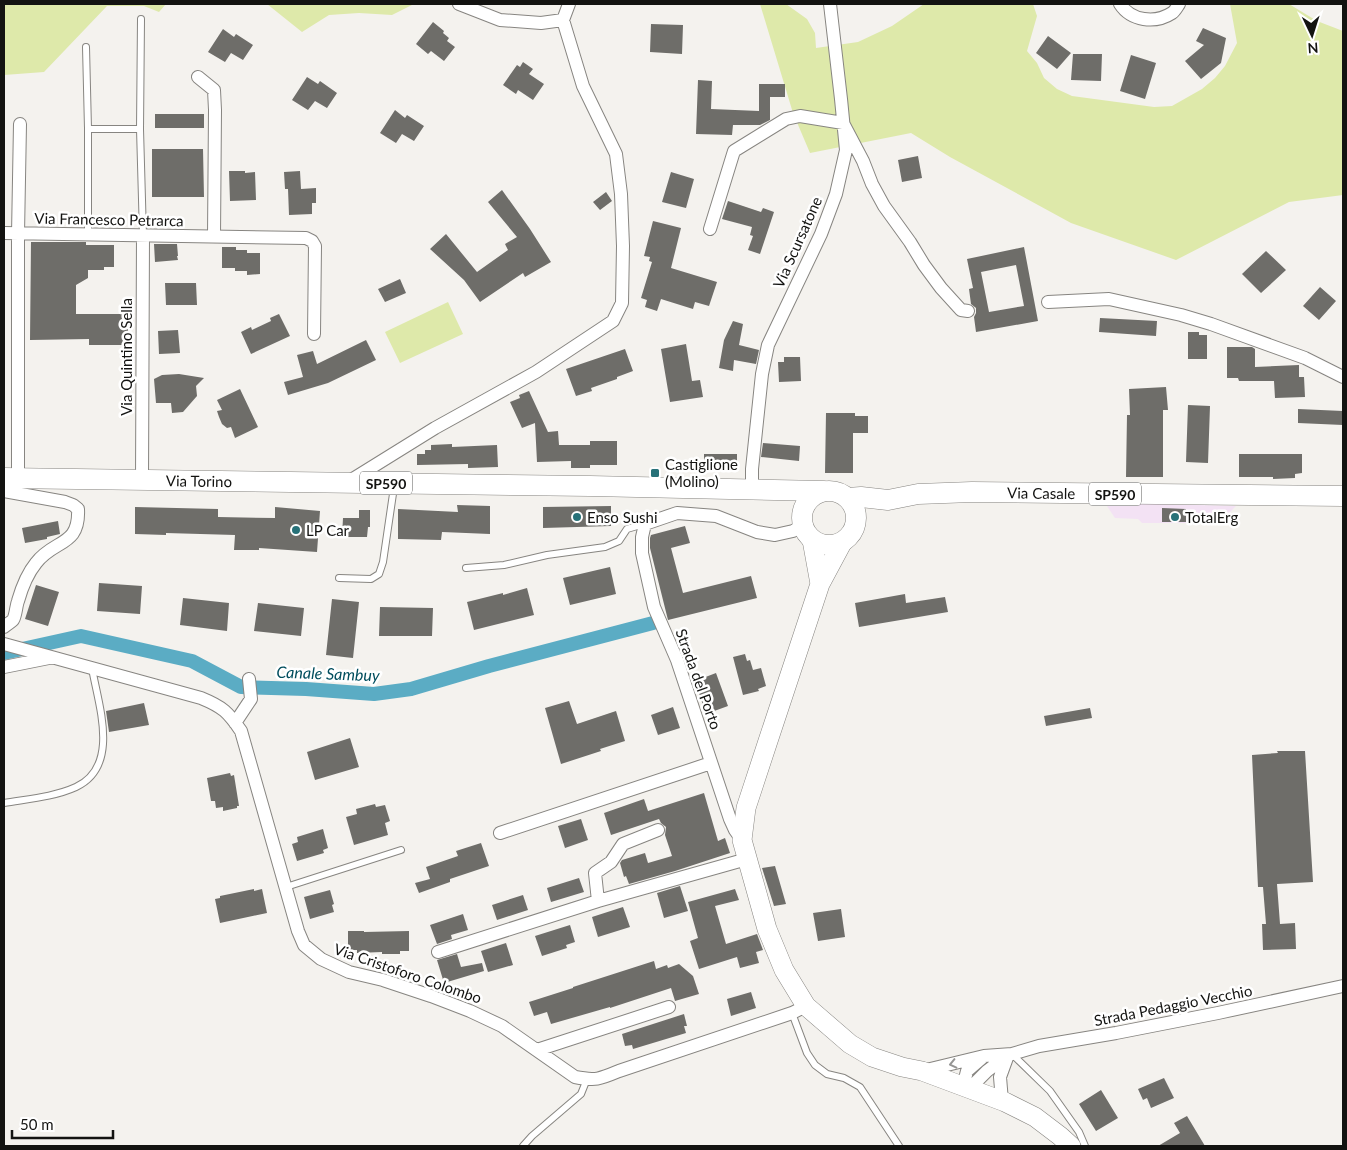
<svg xmlns="http://www.w3.org/2000/svg" width="1347" height="1150" viewBox="0 0 1347 1150" font-family="Lato,sans-serif">
<rect width="100%" height="100%" fill="#f4f2ee"/>
<path fill="#f3e2f4" d="M1081,502L1236,506L1222,520H1210L1206,523H1142L1138,519L1115,518L1107,506Z"/>
<path fill="#dee9aa" d="M4,4H166L159,12L144,6H107L44,72L4,75Z
M267,4H414L392,15L359,13L329,15L302,32Z
M760,4H786L807,19L815,33L816,48L858,42L892,26L924,4H1033L1037,16L1027,51L1037,63L1044,78L1057,89L1072,96L1154,107L1172,106L1202,89L1215,78L1225,66L1237,43L1230,4H1289L1317,21L1343,31V195L1289,202L1176,260L1071,223L950,157L911,133L810,153L793,113Z
M448,302L463,334L400,363L385,332Z"/>
<g fill="none" stroke-linecap="round" stroke-linejoin="round">
<path stroke="#5bacc4" stroke-width="14" d="M4,653L81,636L192,661L241,687L306,689L374,694L411,689L489,666L653,623"/>
</g>
<path fill="#6e6d69" fill-rule="evenodd" d="M433,22L444,31L443,33L449,38L447,41L455,47L444,61L431,51L428,54L416,44Z
M651,24L683,25L682,54L650,52Z
M1203,28L1226,38L1221,63L1201,79L1185,61L1204,45L1196,41Z
M223,29L234,37L236,34L253,45L243,60L231,53L225,62L208,52Z
M1048,36L1071,53L1057,69L1036,53Z
M1073,54H1102L1101,81L1071,80Z
M1131,55L1156,63L1145,99L1120,91Z
M523,62L533,69L529,74L544,84L533,100L518,90L516,94L503,85L517,65L520,67Z
M307,77L318,84L320,81L337,93L327,108L315,101L308,110L292,100Z
M698,80L712,81L711,109L759,111V84H785V97H770V120L760,125H733L732,135L696,134Z
M395,110L405,118L407,115L424,126L414,141L402,134L396,143L380,133Z
M155,114H204V128H155Z
M152,149H203L204,197H152Z
M918,156L922,178L902,182L898,160Z
M229,171H245V173L255,172L256,200L230,201Z
M300,171L301,189L316,188V203H312V214L289,215L288,189H285L284,172Z
M671,172L694,179L686,208L662,202Z
M502,190L530,229L551,262L525,277L523,273L480,302L464,280L430,249L446,234L477,272L508,250L505,244L517,237L488,202Z
M606,192L612,201L600,210L593,202Z
M728,201L761,212L763,208L774,212L760,254L748,250L753,236L750,235L752,227L722,219Z
M653,221L681,228L671,268L717,282L709,306L695,302L693,309L661,299L657,311L645,307L647,300L641,298L652,262L649,261L650,257L644,256Z
M31,242H86V245H114V267H104V270H88V278L76,285V314H128V345H89V339L30,340Z
M154,244H177L178,256H177L178,260L155,262Z
M222,247H236V250H247V253H260V274L247,275V271H235V268H222Z
M1024,247L1038,321L976,332L974,317L976,313V308L971,304L969,289L973,288L967,259ZM1016,265L1024,306L989,312L981,272Z
M1266,251L1286,270L1261,293L1242,274Z
M400,279L406,293L385,302L378,289Z
M165,283H196L197,305H166Z
M1320,287L1336,301L1319,320L1303,306Z
M279,314L290,336L251,354L241,332L251,327L252,330L271,321L270,318Z
M1100,318L1157,321L1156,336L1099,332Z
M733,321L743,324L739,345L759,350L756,364L734,360L733,371L719,368L724,340Z
M178,330L180,353L159,354L158,331Z
M1188,332H1199V335H1207V359H1188Z
M366,340L376,360L328,383L288,395L284,382L303,377L297,355L313,351L317,364Z
M686,344L692,381L700,380L703,397L670,402L661,349Z
M1227,347H1252L1255,349V367L1299,365V377H1304L1305,397L1275,398L1274,381H1239L1238,378H1227Z
M625,349L633,371L617,377V379L591,388L592,391L576,396L566,369Z
M784,357H800L801,381L779,382L778,362H784Z
M179,374L204,378L196,386L197,396L183,412L172,413L171,403H156L154,379L162,375Z
M1166,387L1168,410H1163V477H1126L1127,415H1130L1129,389Z
M240,389L258,427L235,438L231,427L227,428L222,424L219,417L217,411L222,410L217,400Z
M529,391L548,432L558,431L559,445H590V441H617V465H590V468H571V461L537,462L535,423L522,428L510,402L520,398L519,395Z
M1188,405L1210,406L1208,463L1186,462Z
M1298,409L1343,411V425L1298,423Z
M826,413H855V416H868V433H853V473H825Z
M763,443L800,446L799,461L761,457Z
M452,444V447L497,445L498,467L468,468V464L417,465V454H425V450H431V445Z
M704,454H737V470H704Z
M1239,454H1302V473L1295,474V478L1273,479V477H1239Z
M457,505L490,506V534L442,532L441,540L398,539V509L458,512Z
M611,506V526L543,528V507Z
M135,507L218,509V517L275,518V507L320,511L317,552L259,548V550H234L235,535L166,533V535L135,534Z
M1162,508L1186,509V522H1162Z
M359,510H370V527H368L367,537H342L343,518H359Z
M58,521L60,534L47,537V539L25,543L22,528Z
M685,526L690,543L671,548L683,593L751,576L757,598L668,620L650,548V538L651,535Z
M610,567L616,594L570,605L563,578Z
M99,583L142,586L140,614L97,611Z
M36,585L59,592L48,626L25,619Z
M527,588L534,615L474,630L467,602L503,593V595Z
M905,594L906,603L945,597L948,612L859,627L855,603Z
M183,598L229,603L227,631L180,625Z
M332,599L359,602L353,658L326,655Z
M258,603L304,608L301,636L254,631Z
M380,607L433,608L432,636H379Z
M745,654L747,661L750,660L753,670L761,668L766,686L758,689L759,691L743,695L733,657Z
M716,673L728,706L706,714L695,681Z
M569,701L577,724L616,711L625,741L600,749L601,751L561,764L545,708Z
M144,703L149,725L109,732L106,711Z
M673,707L680,728L658,735L651,715Z
M1090,708L1092,718L1046,726L1044,716Z
M350,738L359,767L315,780L307,752Z
M1277,751H1305L1313,882L1277,884L1280,924L1295,923L1296,949L1263,950L1262,924H1266L1263,887H1258L1252,755L1278,753Z
M230,773L231,776L234,775L239,806H237V808L223,811V807L216,808L215,801H211L207,778Z
M704,793L718,841L725,838L730,853L675,871L629,884L626,876L624,877L620,863L622,860L645,853L648,863L672,856L665,835L666,827L661,823L659,819L611,835L604,813L644,799L648,811Z
M375,804L376,807L385,805L390,821L385,823L388,835L354,845L346,817L357,814L356,809Z
M581,819L588,840L565,848L558,826Z
M323,829L328,848L323,850L324,853L297,861L292,844L298,842L297,837Z
M481,843L489,866L450,879V882L419,893L415,883L430,879L426,867L458,856L456,851Z
M775,866L786,904L774,906L762,868Z
M579,878L584,892L551,902L547,888Z
M680,886L688,911L664,918L657,893Z
M254,889V891L262,889L267,913L220,923L215,899L220,898V896Z
M735,889L739,900L715,906L726,944L757,934L763,950L756,952L759,963L740,968L737,957L699,969L690,941L698,938L688,902Z
M330,890L334,904L332,905L334,912L310,919L304,897Z
M523,895L528,910L497,920L492,905Z
M623,907L630,927L598,937L592,917Z
M841,909L845,937L818,941L813,913Z
M463,914L468,930L451,935L452,939L437,944L430,925Z
M570,925L575,942L566,945L567,948L542,956L535,936Z
M348,931H364V932L409,931V951H400V954H382V952L357,953V950H348Z
M506,943L513,965L488,972L481,951Z
M457,954L461,967L482,963L484,971L444,983L437,960Z
M654,961L656,969L667,965L668,968L679,964L693,976L699,994L675,1001L671,988L610,1008V1007L551,1024L547,1012L534,1016L529,1002L573,988V987Z
M751,992L756,1008L731,1016L727,999Z
M684,1014L687,1026H684L686,1033L633,1049L632,1045L625,1046L622,1034Z
M1164,1078L1174,1098L1151,1108L1147,1098L1143,1100L1138,1089Z
M1101,1090L1118,1118L1096,1131L1079,1104Z
M1187,1116L1205,1146H1158L1180,1133L1174,1123Z"/>
<g fill="none" stroke-linecap="round" stroke-linejoin="round">
<defs>
<path id="lane" d="M141,19L140,129L143,235
M86,47L88,129H140
M88,234V129
M466,568L504,565L547,555L605,547L619,541L627,529L644,524
M339,578L371,579L379,574L383,562L394,487
M4,803C27,799 54,797 76,787C121,766 98,704 92,668
M286,887L401,850
M792,1013L807,1053L815,1065L827,1074L844,1078L860,1087L899,1146
M1012,1054L1050,1091L1079,1132L1085,1146
M523,1146L532,1136L581,1094L587,1079"/>
<path id="street" d="M1120,4C1131,21 1155,24 1172,13C1175,11 1177,7 1179,4
M563,20L569,4
M198,77L214,90L215,110L214,236
M710,229L734,151L786,119L800,116L843,123L863,161L872,184L884,206L910,242L924,265L941,288L961,310L968,311
M4,233L306,238L312,241L315,246L314,334
M1048,302L1109,299L1181,315L1211,324L1305,358L1343,377
M18,478V234L20,124
M142,480L143,235
M348,482L435,428L536,372L613,321L622,303L623,246L621,194L616,154L583,86L563,20L541,23L500,20L459,4
M752,489V469L762,374L768,345L821,234L836,194L846,150L841,99L830,4
M4,491L65,502L73,505L78,509C80,547 54,539 36,563C27,574 22,587 18,601C16,606 16,615 13,620C11,622 6,625 4,627
M4,644L201,698C223,707 228,712 241,731L298,931L304,945L321,959L349,972L383,980L431,996L470,1011L502,1026L575,1077C596,1081 600,1079 619,1071L792,1013L806,1006
M4,667L49,658
M235,723L251,699L249,679
M658,830L623,844L611,862L595,873L598,901L747,859
M500,833L711,763
M742,840L735,830L730,819L677,660L654,607L642,553V537L645,524L677,513L716,516L757,532L775,535L793,531L802,526
M438,952L598,901
M537,1050L669,1007
M922,1071L984,1056L1012,1054L1039,1046L1116,1033L1218,1013L1343,986
M963,1087L967,1071L982,1058
M969,1089L987,1071L1008,1055
M1002,1101L1000,1077L1008,1055"/>
<path id="secondary" d="M812,540L820,584
M842,543L820,584L768,741L746,808L742,840L767,929L784,970L806,1006L850,1044L872,1057L902,1067L922,1071L1005,1102L1035,1117L1060,1136L1071,1146"/>
<g id="primary">
<path id="s1" d="M4,478L590,486L824,491"/>
<circle cx="829" cy="518" r="27"/>
<path id="s2" d="M848,498L861,497L888,500L918,494L972,492L1343,496"/>
</g>
</defs>
<use href="#lane" stroke="#878581" stroke-width="8"/>
<use href="#street" stroke="#878581" stroke-width="14"/>
<use href="#secondary" stroke="#878581" stroke-width="20"/>
<use href="#primary" stroke="#878581" stroke-width="21"/>
<use href="#lane" stroke="#fff" stroke-width="6"/>
<use href="#street" stroke="#fff" stroke-width="12"/>
<use href="#secondary" stroke="#fff" stroke-width="19"/>
<use href="#primary" stroke="#fff" stroke-width="20"/>
</g>
<defs><path id="oneway-chevron" d="M-2-3.5L2.5 0L-2 3.5" fill="none" stroke-width="1.6" stroke-linecap="round" stroke-linejoin="round" transform="scale(1.25)"/></defs>
<use stroke="#959594" href="#oneway-chevron" transform="translate(953 1064) rotate(167)"/>
<g fill="#277178" stroke="#fff" stroke-width="2">
<rect x="650" y="468" width="10" height="10" rx="2.5"/>
<circle cx="577" cy="517" r="5"/>
<circle cx="1175" cy="517" r="5"/>
<circle cx="296" cy="530" r="5"/>
</g>
<g text-anchor="middle" dominant-baseline="central" stroke-width="5" stroke-linejoin="round" paint-order="stroke">
<g fill="#fff" stroke="#5a5a58" stroke-width="1">
<rect x="360" y="471.5" width="52" height="23" rx="4"/>
<rect x="1089" y="482.5" width="52" height="23" rx="4"/>
</g>
<g font-size="14" font-weight="bold" fill="#131311">
<text x="386" y="483">SP590</text>
<text x="1115" y="494">SP590</text>
</g>
<g font-size="15" fill="#131311" stroke="#fff">
<text transform="translate(109 219) rotate(1)">Via Francesco Petrarca</text>
<text transform="translate(797 242) rotate(-66)">Via Scursatone</text>
<text transform="translate(126 357) rotate(-90)">Via Quintino Sella</text>
<text stroke="none"><textPath href="#s1" startOffset="195">Via Torino</textPath></text>
<text stroke="none"><textPath href="#s2" startOffset="194">Via Casale</textPath></text>
<text transform="translate(699 679) rotate(70)">Strada del Porto</text>
<text transform="translate(408 973) rotate(19)">Via Cristoforo Colombo</text>
<text transform="translate(1173 1005) rotate(-11)">Strada Pedaggio Vecchio</text>
</g>
<g font-size="15" fill="#131311" stroke="#fff" text-anchor="start">
<text x="665" y="464">Castiglione<tspan x="665" dy="17">(Molino)</tspan></text>
<text x="587" y="517">Enso Sushi</text>
<text x="1185" y="517">TotalErg</text>
<text x="306" y="530">LP Car</text>
</g>
<g font-size="16" font-style="italic" fill="#014d5d" stroke="#fff">
<text transform="translate(328 673) rotate(2)">Canale Sambuy</text>
</g>
</g>
<rect width="1347" height="1150" fill="none" stroke="#131311" stroke-width="10"/>
<g transform="translate(1312 35) rotate(176)" stroke="#ffffff" stroke-width="4" paint-order="stroke">
<path d="M0-4L9 19L0 12L-9 19Z" fill="#131311"/>
<text y="-8" font-size="14" font-weight="bold" text-anchor="middle" fill="#131311">N</text>
</g>
<path d="M12 1130v8h101v-8" fill="none" stroke="#131311" stroke-width="2.5"/>
<text x="20" y="1130" font-size="15" fill="#131311" stroke="#ffffff" stroke-width="4" paint-order="stroke">50 m</text>
</svg>
